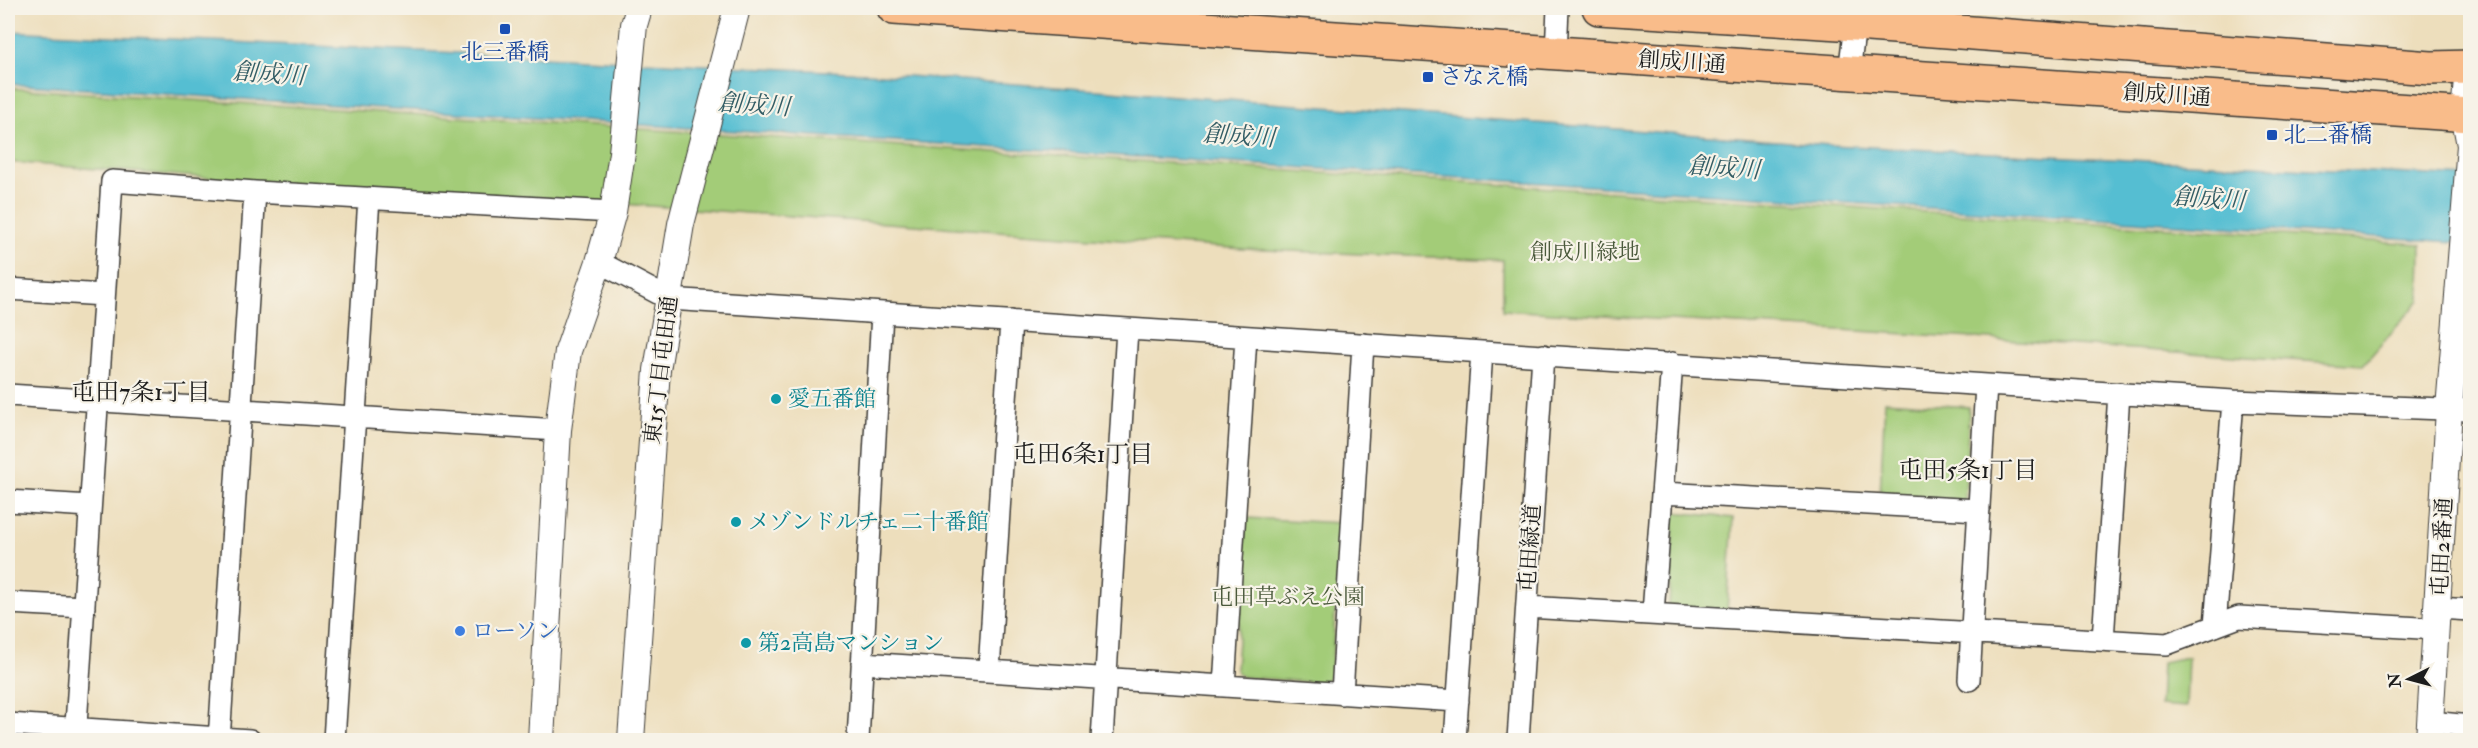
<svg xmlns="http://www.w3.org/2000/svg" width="2478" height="748" viewBox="0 0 2478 748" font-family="'IM FELL Double Pica','Noto Serif JP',serif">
<rect width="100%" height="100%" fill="#f7f3e8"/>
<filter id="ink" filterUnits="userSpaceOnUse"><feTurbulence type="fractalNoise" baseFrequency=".0167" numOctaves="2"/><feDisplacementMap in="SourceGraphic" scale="12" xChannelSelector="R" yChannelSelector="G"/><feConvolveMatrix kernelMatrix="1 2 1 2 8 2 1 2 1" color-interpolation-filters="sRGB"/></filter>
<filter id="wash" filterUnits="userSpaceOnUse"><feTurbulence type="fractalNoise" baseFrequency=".008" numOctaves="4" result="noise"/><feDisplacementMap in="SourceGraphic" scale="24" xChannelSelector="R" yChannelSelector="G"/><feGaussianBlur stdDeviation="1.35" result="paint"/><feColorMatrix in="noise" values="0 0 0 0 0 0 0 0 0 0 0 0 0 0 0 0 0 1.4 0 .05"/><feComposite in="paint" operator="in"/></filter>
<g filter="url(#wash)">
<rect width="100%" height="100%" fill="#eddebc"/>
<path fill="#a3cc78" stroke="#60744a" stroke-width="1.5" d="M8,88L2421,244L2420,300L2363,365L1990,339L1503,310V260L1244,249L540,198L273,183L8,162Z
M1885,401L1969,407L1965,501L1880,495Z
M1674,512L1733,518L1727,611L1669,607Z
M1246,518L1341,523L1331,676L1322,683L1242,677L1236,670Z
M2188,657L2186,707L2160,705L2162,662Z"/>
<path fill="#55bed2" stroke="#386d77" stroke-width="1.5" d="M8,31L868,73L1830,145L2470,177V243L8,84Z"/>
</g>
<g filter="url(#ink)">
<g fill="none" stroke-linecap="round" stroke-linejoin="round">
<defs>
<path id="minor" d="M1556,53L1558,8
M1849,73L1855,24L1864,8
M599,262L669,299L2233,401L2470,410
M8,289L104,295
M8,395L558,430
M1662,493L1979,510
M8,501L90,506
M8,603L84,607
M1527,607L2167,644L2239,617L2437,629
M2438,608L2470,610
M1653,613L1672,363
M2215,626L2233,401
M2103,640L2119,393
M862,663L1458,701
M989,671L1011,321
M1969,680L1986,385
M1224,686L1246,337
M1342,694L1363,344
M2431,722L2470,726
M8,724L250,740
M75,740L112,181L255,192L613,212
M219,740L255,192
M334,740L369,198
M858,740L882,313
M1102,740L1127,329
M1455,740L1482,352
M1518,740L1543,355"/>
<path id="tertiary" d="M541,740L558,430L568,351L599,262L613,212L622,153L634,25L639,8
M631,740L657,370L681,224L737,8
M2429,740L2449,409L2470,145L2464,114L2468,67"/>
<path id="trunk" d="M894,8L2470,115
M1599,8L1855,24L2431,68L2470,67"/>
</defs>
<use href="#minor" stroke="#3b3934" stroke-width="24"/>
<use href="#tertiary" stroke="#3b3934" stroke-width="28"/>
<use href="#trunk" stroke="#3b3934" stroke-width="36"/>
<use href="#minor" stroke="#fff" stroke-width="21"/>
<use href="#tertiary" stroke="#fff" stroke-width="26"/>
<use href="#trunk" stroke="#f9bc8a" stroke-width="33"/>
</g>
</g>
<g fill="#1a4fb4" stroke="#f7f3e8" stroke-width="2">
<rect x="499" y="23" width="12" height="12" rx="3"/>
<rect x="1422" y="71" width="12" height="12" rx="3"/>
<rect x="2266" y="129" width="12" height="12" rx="3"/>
</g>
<g fill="#0f9aa8" stroke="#f7f3e8" stroke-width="2">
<circle cx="776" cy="399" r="6"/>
<circle cx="736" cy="522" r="6"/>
<circle cx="746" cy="643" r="6"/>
</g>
<circle fill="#3f7fe0" stroke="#f7f3e8" stroke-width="2" cx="460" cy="631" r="6"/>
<g text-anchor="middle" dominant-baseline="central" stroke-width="4.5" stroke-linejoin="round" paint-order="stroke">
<g font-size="22" fill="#164399" stroke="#f7f3e8" text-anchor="start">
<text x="505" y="52" text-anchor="middle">北三番橋</text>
<text x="1440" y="77">さなえ橋</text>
<text x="2284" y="135">北二番橋</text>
</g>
<g font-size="22" fill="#1c1c1c" stroke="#f7f3e8">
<text transform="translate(1682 62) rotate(4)">創成川通</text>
<text transform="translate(2167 95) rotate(4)">創成川通</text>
<text transform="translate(661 370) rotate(-83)">東15丁目屯田通</text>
<text transform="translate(2442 547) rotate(-87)">屯田2番通</text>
<text transform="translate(1530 548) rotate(-86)">屯田緑道</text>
</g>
<g font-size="22" fill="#4b5a3c" stroke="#f7f3e8">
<text x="1585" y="252">創成川緑地</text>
<text x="1288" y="597">屯田草ぶえ公園</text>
</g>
<g font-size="22" fill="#0d838f" stroke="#f7f3e8" text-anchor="start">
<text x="788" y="399">愛五番館</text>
<text x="748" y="522">メゾンドルチェ二十番館</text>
<text x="758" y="643">第2高島マンション</text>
</g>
<g font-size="22" fill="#366cbe" stroke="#f7f3e8" text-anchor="start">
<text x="472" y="631">ローソン</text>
</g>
<g font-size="24" font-style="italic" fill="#335d65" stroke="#f7f3e8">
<text transform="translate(269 74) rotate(4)">創成川</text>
<text transform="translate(754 105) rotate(4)">創成川</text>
<text transform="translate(1239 136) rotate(4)">創成川</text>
<text transform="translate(1724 168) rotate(4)">創成川</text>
<text transform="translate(2209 199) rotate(4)">創成川</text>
</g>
<g font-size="24" fill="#1c1c1c" stroke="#f7f3e8">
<text x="141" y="392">屯田7条1丁目</text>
<text x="1083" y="454">屯田6条1丁目</text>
<text x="1968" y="470">屯田5条1丁目</text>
</g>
</g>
<rect width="2478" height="748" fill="none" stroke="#f7f3e8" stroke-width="30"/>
<g transform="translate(2409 679) rotate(264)" stroke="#f7f3e8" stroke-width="4.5" paint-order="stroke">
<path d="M0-4.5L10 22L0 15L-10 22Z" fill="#1c1c1c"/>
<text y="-9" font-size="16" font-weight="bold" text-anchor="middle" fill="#1c1c1c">N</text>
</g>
</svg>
